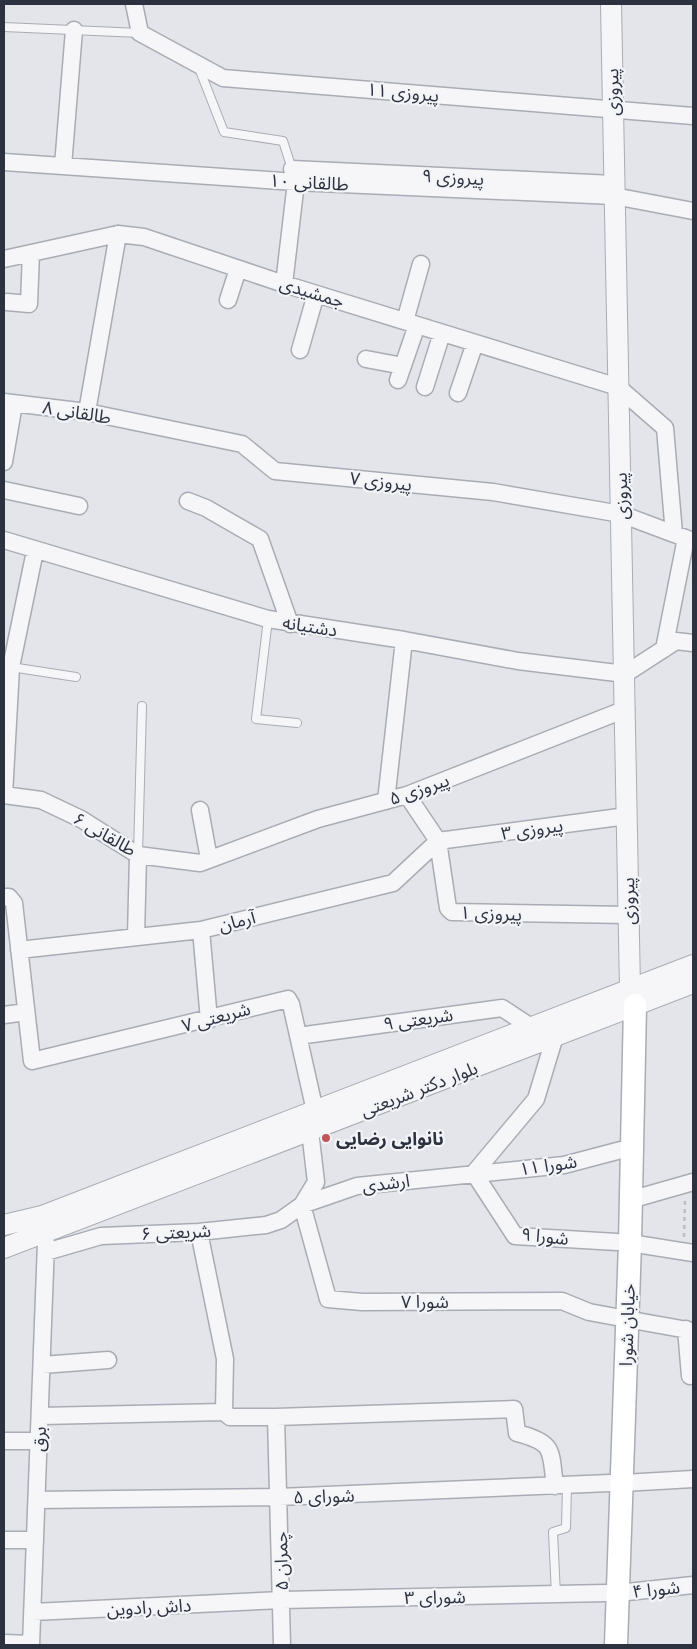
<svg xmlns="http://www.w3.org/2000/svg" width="697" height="1649" viewBox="0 0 697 1649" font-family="Roboto,'Noto Sans Arabic',sans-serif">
<rect width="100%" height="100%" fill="#e3e5ea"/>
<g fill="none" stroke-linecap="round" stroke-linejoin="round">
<defs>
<path id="service" d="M4,27L140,33
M199,68L224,132L283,141L292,169
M268,619L256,719L297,723
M11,667L76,677
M138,855L142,706
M556,1595L553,1532L566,1528L567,1486"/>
<path id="minor" d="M134,4L140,33L223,78L693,116
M4,162L296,182L614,196L693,211
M63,166L74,30
M292,169L613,184
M4,259L118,234L144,237L284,284L618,387L665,428L674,534
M284,284L296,182
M228,300L238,269
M7,302L29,304L31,253
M405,321L421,264
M300,350L316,294
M366,359L403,366
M398,380L417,325
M425,387L442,333
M458,393L475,343
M4,402L87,412L242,444L275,471L493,492L621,514L693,541
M87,412L118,234
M4,462L14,404
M4,490L79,506
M188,501L206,508L260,539L290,624
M4,540L268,619L404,640L518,661L625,674L676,641L693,643
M664,649L686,538
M4,795L41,800L81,819L138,855L200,863L318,819L407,795L626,709
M4,795L11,667L35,551
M407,795L438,841L448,908L452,912L628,915
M386,801L404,640
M200,810L209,859
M4,897H9L14,903L32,1061L288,999L291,1004L315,1111
M201,930L209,1020
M136,937L138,855
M19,950L201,930L393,883L438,841L627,816
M4,1015L26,1012
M298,1036L502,1008L531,1027
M474,1173L515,1236L617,1242
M474,1173L536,1099L555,1036
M630,1200L693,1182
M302,1205L328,1299L362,1302L562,1301L589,1312L616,1317
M302,1205L316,1182L310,1131
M199,1232L225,1359L224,1412
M630,1243L693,1253
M46,1252L101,1236L199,1232L266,1225L281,1220L302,1205L357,1186L564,1165L621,1150
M626,1319L693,1331
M686,1329L690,1376
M42,1365L108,1360
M40,1416L224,1412L230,1417H276L514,1409L517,1433C556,1443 550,1451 555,1486
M276,1417L282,1645
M4,1441H39
M623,1483L693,1479
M37,1500L279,1497L610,1483
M4,1540H35
M618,1593L693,1585
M33,1612L282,1600L606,1593
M4,1643L31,1644
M31,1645L46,1243"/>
<path id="tertiary" d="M611,4L630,989L635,1005
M4,1225L42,1216L693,965
M4,1248L693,983"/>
<path id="secondary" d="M616,1645L630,1243L635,1005"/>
</defs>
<use href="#service" stroke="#a9acb4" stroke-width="10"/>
<use href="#minor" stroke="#a9acb4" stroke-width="19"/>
<use href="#tertiary" stroke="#a9acb4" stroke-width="22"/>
<use href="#secondary" stroke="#a9acb4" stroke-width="25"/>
<path stroke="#bebfc5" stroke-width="2.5" stroke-dasharray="4 4" stroke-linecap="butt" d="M684,1237L685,1200"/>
<use href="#service" stroke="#f6f6f8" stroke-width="8"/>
<use href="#minor" stroke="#f6f6f8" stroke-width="16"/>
<use href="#tertiary" stroke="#f6f6f8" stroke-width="20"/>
<use href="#secondary" stroke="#fff" stroke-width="22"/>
</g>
<circle fill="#c2555b" stroke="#f3f4f7" stroke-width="2" cx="326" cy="1138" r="5"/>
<g text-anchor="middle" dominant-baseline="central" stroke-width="4.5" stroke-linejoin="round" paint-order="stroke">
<g font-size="18" fill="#2d3241" stroke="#f3f4f7">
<text transform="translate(403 92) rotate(5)">پیروزی ۱۱</text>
<text transform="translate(612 92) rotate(-91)">پیروزی</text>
<text transform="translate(453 177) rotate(3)">پیروزی ۹</text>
<text transform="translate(309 182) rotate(3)">طالقانی ۱۰</text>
<text transform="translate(312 292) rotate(17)">جمشیدی</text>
<text transform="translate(77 412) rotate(9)">طالقانی ۸</text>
<text transform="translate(381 481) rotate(6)">پیروزی ۷</text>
<text transform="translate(621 496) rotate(-92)">پیروزی</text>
<text transform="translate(310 626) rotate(9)">دشتیانه</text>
<text transform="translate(419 789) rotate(-19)">پیروزی ۵</text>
<text transform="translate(532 829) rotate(-8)">پیروزی ۳</text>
<text transform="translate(105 834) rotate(30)">طالقانی ۶</text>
<text transform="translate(628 901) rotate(-91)">پیروزی</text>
<text transform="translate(491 913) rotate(2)">پیروزی ۱</text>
<text transform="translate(237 921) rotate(-14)">آرمان</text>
<text transform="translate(216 1017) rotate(-15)">شریعتی ۷</text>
<text transform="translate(418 1019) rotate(-8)">شریعتی ۹</text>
<text transform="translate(419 1089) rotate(-21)">بلوار دکتر شریعتی</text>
<text transform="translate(548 1165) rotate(-8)">شورا ۱۱</text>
<text transform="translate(386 1183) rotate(-7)">ارشدی</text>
<text transform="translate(176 1232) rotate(-3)">شریعتی ۶</text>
<text transform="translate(545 1236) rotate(6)">شورا ۹</text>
<text x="425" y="1301">شورا ۷</text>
<text transform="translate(627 1325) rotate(-88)">خیابان شورا</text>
<text transform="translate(39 1439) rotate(-88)">برق</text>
<text transform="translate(324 1496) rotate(-2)">شورای ۵</text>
<text transform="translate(281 1561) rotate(-91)">چمران ۵</text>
<text transform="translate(656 1589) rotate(-6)">شورا ۴</text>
<text transform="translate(435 1597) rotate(-1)">شورای ۳</text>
<text transform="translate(149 1607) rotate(-3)">داش رادوین</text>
</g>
<g font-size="18" font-weight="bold" fill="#2d3241" stroke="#f3f4f7" text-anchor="start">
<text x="336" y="1138">نانوایی رضایی</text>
</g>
</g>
<rect width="697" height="1649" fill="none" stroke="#2d3241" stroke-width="10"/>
</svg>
